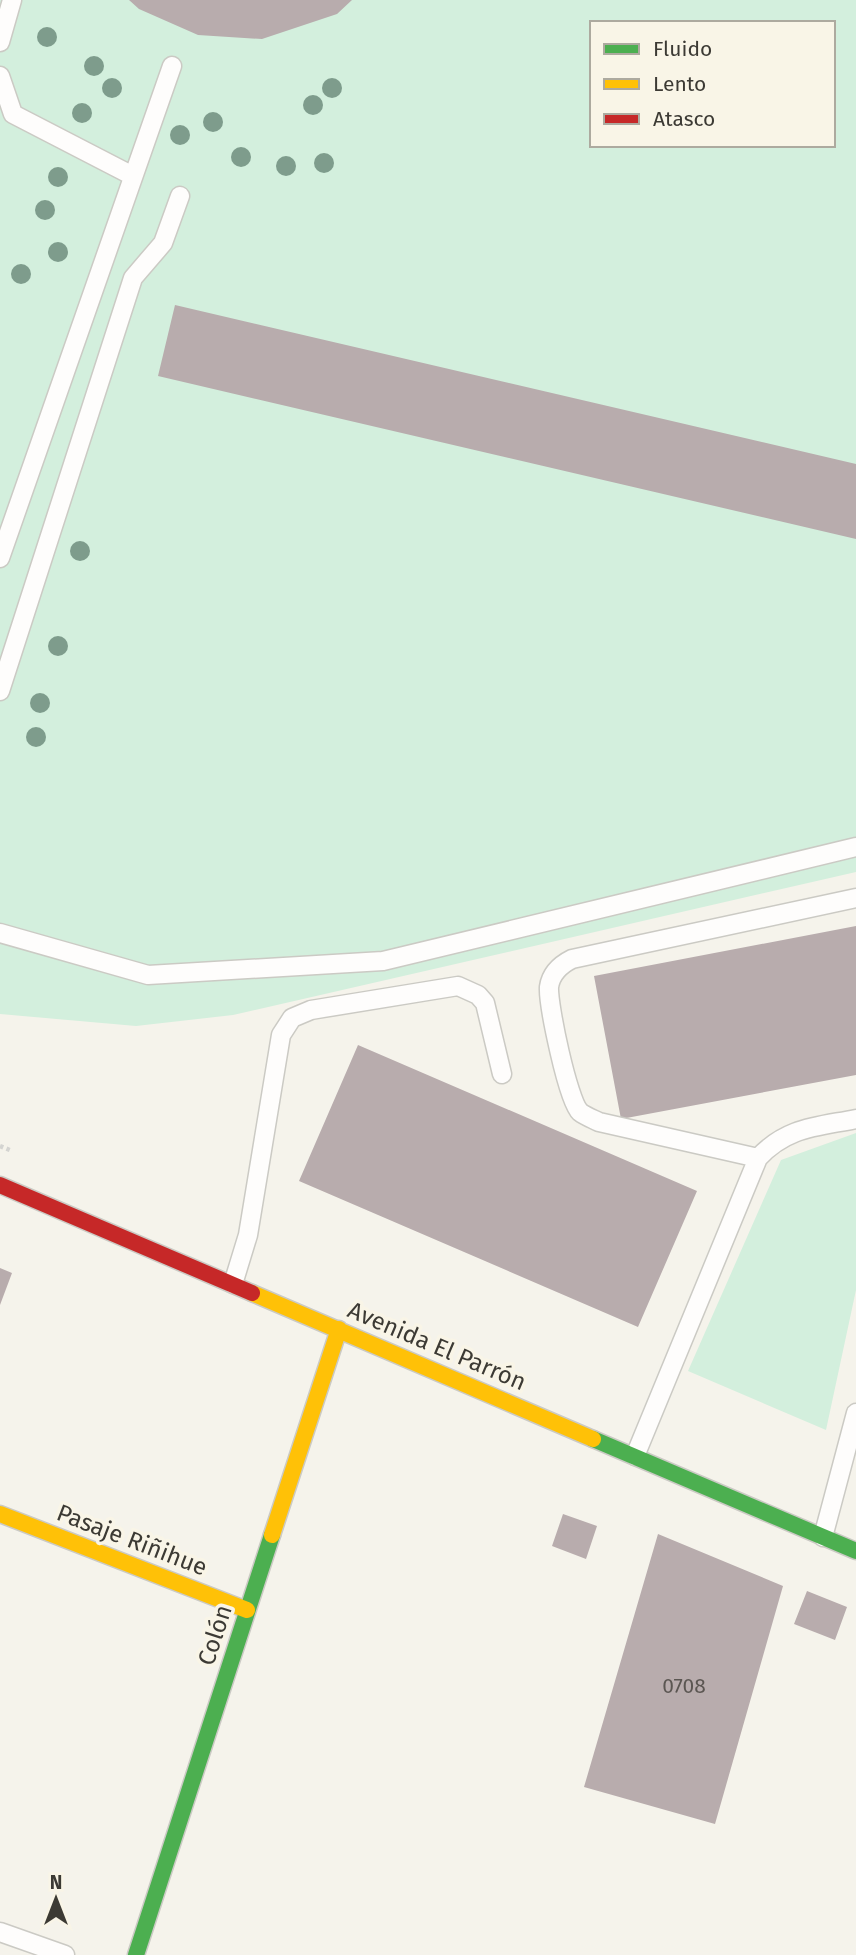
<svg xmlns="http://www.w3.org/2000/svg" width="856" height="1955" viewBox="0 0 856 1955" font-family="'Fira Sans',sans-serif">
<rect width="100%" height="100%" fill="#f5f3eb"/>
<path fill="#d3efdd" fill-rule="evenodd" d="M0,0H856V872L233,1015L136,1026L0,1014ZM592,23H833V145H592Z
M856,1133V1290L826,1430L688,1371L781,1160Z"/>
<path fill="#b8acad" d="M129,0H352L337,14L262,39L198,35L139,9Z
M175,305L856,464V539L158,376Z
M856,926V1075L621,1119L594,976Z
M358,1045L697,1191L638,1327L299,1181Z
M0,1268L12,1273L0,1305Z
M563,1514L597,1526L586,1559L552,1546Z
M658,1534L783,1586L715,1824L584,1787Z
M807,1591L847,1607L835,1640L794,1624Z"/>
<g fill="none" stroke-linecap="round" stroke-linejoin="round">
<defs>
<path id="lane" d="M0,42L12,0
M0,76L13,114L133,176
M0,558L172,66
M0,691L133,278L163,243L180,196
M0,933L148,975L383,961L856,847
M758,1158L599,1122C593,1119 585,1116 580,1112C568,1101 548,1005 549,987C551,973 560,965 572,959L856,898
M233,1284L248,1235L281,1035L292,1018L311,1010L458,986L478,995L485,1003L502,1074
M635,1456L758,1158C787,1127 816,1127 856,1119
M823,1537L856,1413
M0,1932L65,1955"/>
<path id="fast" d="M593,1439L856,1551
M136,1955L272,1535"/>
<path id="slow" d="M252,1293L593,1439
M0,1514L247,1610
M272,1535L339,1329"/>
<path id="jam" d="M0,1185L252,1293"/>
</defs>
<use href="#lane" stroke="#cbcac4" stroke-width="21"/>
<use href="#fast" stroke="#cbcac4" stroke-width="19"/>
<use href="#slow" stroke="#cbcac4" stroke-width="19"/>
<use href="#jam" stroke="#cbcac4" stroke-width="19"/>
<path stroke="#d4d4d1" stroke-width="4.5" stroke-dasharray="3.5 3.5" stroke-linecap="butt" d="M0,1146L12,1151"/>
<use href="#lane" stroke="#fefdfc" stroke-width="18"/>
<use href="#fast" stroke="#4caf50" stroke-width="16"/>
<use href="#slow" stroke="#ffc107" stroke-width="16"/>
<use href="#jam" stroke="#c62828" stroke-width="16"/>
</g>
<g fill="#7e9c8c">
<circle cx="47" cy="37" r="10"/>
<circle cx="94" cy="66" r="10"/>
<circle cx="112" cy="88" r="10"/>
<circle cx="332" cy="88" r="10"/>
<circle cx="313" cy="105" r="10"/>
<circle cx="82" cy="113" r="10"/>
<circle cx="213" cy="122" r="10"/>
<circle cx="180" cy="135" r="10"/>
<circle cx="241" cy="157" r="10"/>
<circle cx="324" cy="163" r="10"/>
<circle cx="286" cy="166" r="10"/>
<circle cx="58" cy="177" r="10"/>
<circle cx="45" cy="210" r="10"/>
<circle cx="58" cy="252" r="10"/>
<circle cx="21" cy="274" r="10"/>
<circle cx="80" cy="551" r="10"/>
<circle cx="58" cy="646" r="10"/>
<circle cx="40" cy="703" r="10"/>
<circle cx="36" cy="737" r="10"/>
</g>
<g text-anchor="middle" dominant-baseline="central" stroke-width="7" stroke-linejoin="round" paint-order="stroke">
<g font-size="21" fill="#5b5652">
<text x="684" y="1686">0708</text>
</g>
<g font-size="24" fill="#3c3a34" stroke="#f9f5e7">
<text transform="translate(437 1346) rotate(23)">Avenida El Parrón</text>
<text transform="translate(132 1540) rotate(21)">Pasaje Riñihue</text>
<text transform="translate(215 1635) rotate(-72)">Colón</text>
</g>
</g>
<rect x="590" y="21" width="245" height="126" fill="#f9f5e7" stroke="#adaa9f" stroke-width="2"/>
<rect x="604" y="44" width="35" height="10" fill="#4caf50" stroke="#adaa9f" stroke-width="2"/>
<text x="653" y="56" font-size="21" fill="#3c3a34">Fluido</text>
<rect x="604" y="79" width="35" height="10" fill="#ffc107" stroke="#adaa9f" stroke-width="2"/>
<text x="653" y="91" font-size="21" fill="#3c3a34">Lento</text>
<rect x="604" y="114" width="35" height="10" fill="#c62828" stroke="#adaa9f" stroke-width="2"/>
<text x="653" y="126" font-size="21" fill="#3c3a34">Atasco</text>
<g transform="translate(56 1899)" stroke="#f9f5e7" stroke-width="5" paint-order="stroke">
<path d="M0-5L12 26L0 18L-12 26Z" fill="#3c3a34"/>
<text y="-10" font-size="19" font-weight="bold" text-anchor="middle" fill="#3c3a34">N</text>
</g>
</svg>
